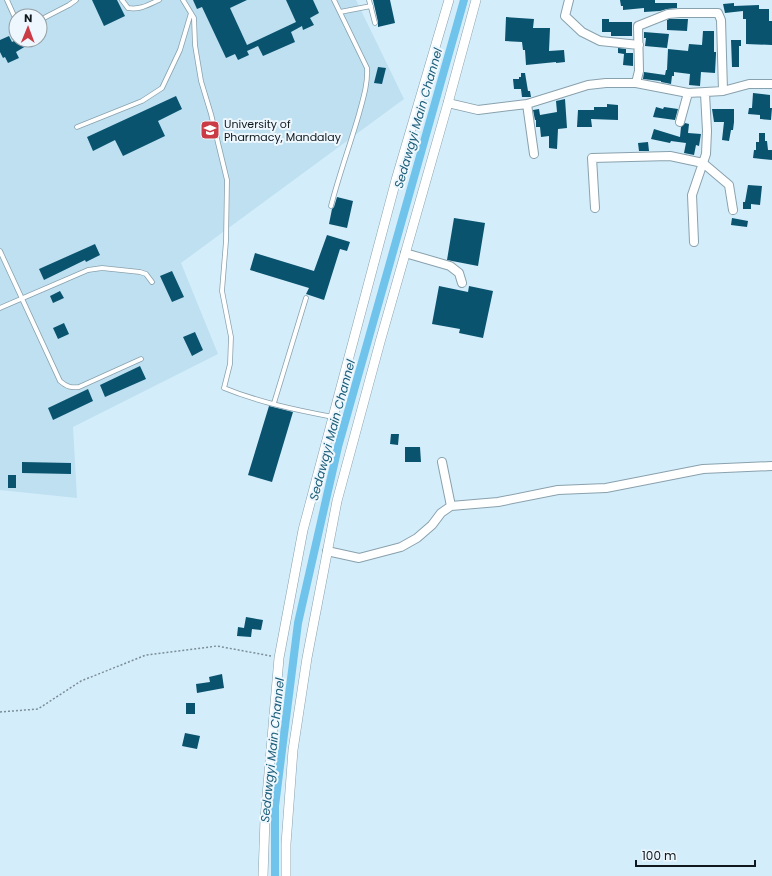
<svg xmlns="http://www.w3.org/2000/svg" width="772" height="876" viewBox="0 0 772 876" font-family="Poppins,sans-serif">
<rect width="100%" height="100%" fill="#d3edfa"/>
<path fill="#bee0f1" fill-rule="evenodd" d="M0,0H356L404,99L181,263L218,354L73,427L77,498L0,490ZM16,16H40V40H16Z"/>
<g fill="none" stroke-linecap="round" stroke-linejoin="round">
<path stroke="#70c3eb" stroke-width="8" d="M275,876V806L298,623L338,447L464,0"/>
</g>
<path fill="#09536f" d="M92,0H117L125,16L104,26Z
M193,0H247L230,8L247,45L296,22L286,0H313L319,13L310,18L314,25L303,30L302,26L291,32L295,42L263,56L258,46L247,51L249,55L238,60L235,54L226,58L202,7L197,9Z
M373,0H390L395,23L378,27V22Z
M620,0H655V3H677V8L667,9L660,11L644,12V8L623,10V6H621Z
M734,3V6L759,5V9H769V21H772V45L746,44V19H743V11L725,13L723,4Z
M506,17L534,19L533,28H550L549,51L564,50L565,62L556,63V62L526,65L525,50H523L522,42L505,41Z
M602,19H609V22H632V36H611V32H602Z
M669,19H688L687,31L667,30V20Z
M703,31H714V52H716V54L715,73L701,72L700,86L689,85L690,74L674,72V76H672L671,84L661,82V81L643,79L644,72L665,75L666,70H667L668,49L688,51L689,44L702,45Z
M644,32L669,34L667,48L645,46L646,38H644Z
M9,36L12,42L16,40H24L26,46L16,52L19,58L8,63L5,57L3,58L0,52V40Z
M731,40H741V46H739V67H732Z
M618,48L626,49V53H633V66L623,65L624,54L618,53Z
M378,67L386,68L382,84L374,83Z
M521,73H525L528,91H530L531,97H522L521,89H514L513,79H519V77H521Z
M753,93L770,95V108H772L771,120L760,119V115L748,114L749,108H752Z
M176,96L182,109L158,121L165,136L123,156L115,140L93,151L87,137Z
M565,99L567,128L558,129L557,149L549,148V136L541,137L540,127H536V120H535L533,110L539,109L540,115L557,112L556,101Z
M607,104L618,105V120L591,119L592,127H577L578,110H594V107H607Z
M656,107L663,109L664,107L678,109L675,120L653,117Z
M712,109H734V122L733,130H731L729,141L722,140L724,122H714Z
M685,123L689,124L688,133L701,134L699,146L696,145L694,155L684,153L686,143L671,141L670,143L651,139L654,129L680,137L681,127Z
M759,133H765V141H767L768,150H772V160L753,158L754,150H756V142H759Z
M648,142L649,151H639L638,143Z
M748,185L762,186L760,205L751,204V209H743V202H745Z
M337,197L353,201L347,228L329,224L332,209L334,207Z
M454,218L485,223L478,266L447,260Z
M732,218L748,221L747,227L731,225Z
M327,235L350,242L347,251L340,249L324,300L306,294L309,288L250,270L255,253L314,271Z
M95,244L100,255L86,262L85,260L44,280L39,269Z
M172,271L184,297L172,302L160,276Z
M439,286L468,292L469,286L493,291L483,338L459,333L460,329L432,324Z
M60,291L64,298L53,303L50,296Z
M64,323L69,334L58,339L53,328Z
M195,332L203,350L192,356L183,337Z
M140,366L146,379L105,397L100,385Z
M88,389L93,401L53,420L48,408Z
M269,406L293,412L272,482L248,475Z
M391,434H399L398,445L390,444Z
M405,447H420L421,462H405Z
M22,462L71,463V474L22,473Z
M8,475H16V488H8Z
M246,617L263,620L261,630L252,629L251,637L237,636L238,627L244,628Z
M222,674L224,688L197,693L196,684L210,682L209,677Z
M186,703H195V714H186Z
M185,733L200,736L197,749L182,746Z"/>
<g fill="none" stroke-linecap="round" stroke-linejoin="round">
<defs>
<path id="service" d="M7,0L16,20
M122,0L128,8C140,10 148,5 159,0
M183,0L194,18L195,45L201,81L211,114L227,180L226,241L222,291L231,337L230,364L224,388C258,402 296,410 333,417
M369,0L375,23
M340,12L371,6
M40,20L69,5L76,0
M77,127L142,101L162,88L180,50L191,13
M331,206C339,175 350,145 359,114C363,99 368,84 367,68L334,0
M0,251L60,381C67,387 71,388 79,387L141,359
M0,308L88,270L102,268L140,272L146,274L152,282
M274,403L306,298"/>
<path id="minor" d="M569,0L565,16L582,32L600,41L639,45
M636,83L639,71L638,26L668,14L680,13H718L721,20L723,91
M448,103L478,110L527,104L588,85L606,83H636L688,93L723,91L749,84H772
M527,104L534,154
M680,122L688,93
M595,208L592,158L670,156L703,163L729,185L733,210
M694,242L692,195L706,154L707,131L705,93
M405,253L450,266L459,273L462,283
M442,462L451,506
M327,551L359,558L401,547L417,538L432,525L441,513L451,506L498,502L558,490L606,488L703,469L772,466"/>
<path id="tertiary" d="M263,876L265,819L279,658L303,530L396,180L449,0
M286,876V844L293,750L307,658L337,501L380,342L448,103L476,0"/>
</defs>
<use href="#service" stroke="#89a1ad" stroke-width="5.5"/>
<use href="#minor" stroke="#89a1ad" stroke-width="10"/>
<use href="#tertiary" stroke="#89a1ad" stroke-width="10"/>
<path stroke="#7b8e97" stroke-width="1.5" stroke-dasharray="2 2" stroke-linecap="butt" d="M0,712L38,709L81,681L146,655L217,646L271,656"/>
<use href="#service" stroke="#fff" stroke-width="4"/>
<use href="#minor" stroke="#fff" stroke-width="8"/>
<use href="#tertiary" stroke="#fff" stroke-width="9"/>
</g>
<defs>
<symbol id="university-square" viewBox="-11 -11 22 22"><rect x="-9" y="-9" width="18" height="18" rx="4" fill="#cb3b46" stroke="#edf7fd"/><path d="M0-5L7-2L0 1L-7-2ZM-4 1L0 2.5L4 1V4Q0 6-4 4Z" fill="#fff"/></symbol>
</defs>
<g fill-rule="evenodd">
<use href="#university-square" x="199" y="119" width="22" height="22"/>
</g>
<g text-anchor="middle" dominant-baseline="central" stroke-width="4" stroke-linejoin="round" paint-order="stroke">
<g font-size="11" fill="#0f181d" stroke="#edf7fd" text-anchor="start">
<text x="224" y="124">University of<tspan x="224" dy="13">Pharmacy, Mandalay</tspan></text>
</g>
<g font-size="12" font-style="italic" fill="#1b5c78" stroke="#edf7fd">
<text transform="translate(418 118) rotate(-74)">Sedawgyi Main Channel</text>
<text transform="translate(332 430) rotate(-75)">Sedawgyi Main Channel</text>
<text transform="translate(272 750) rotate(-84)">Sedawgyi Main Channel</text>
</g>
</g>
<g transform="translate(28 28) rotate(1)"><circle r="19" fill="#edf7fd" stroke="#949ea3"/>
<path d="M0-3L7 15L0 10L-7 15Z" fill="#cb3b46"/>
<text y="-6" font-size="11" font-weight="bold" text-anchor="middle" fill="#0f181d">N</text>
</g>
<path d="M636 860v6h119v-6" fill="none" stroke="#0f181d" stroke-width="2"/>
<text x="642" y="860" font-size="12" fill="#0f181d" stroke="#edf7fd" stroke-width="3" paint-order="stroke">100 m</text>
</svg>
